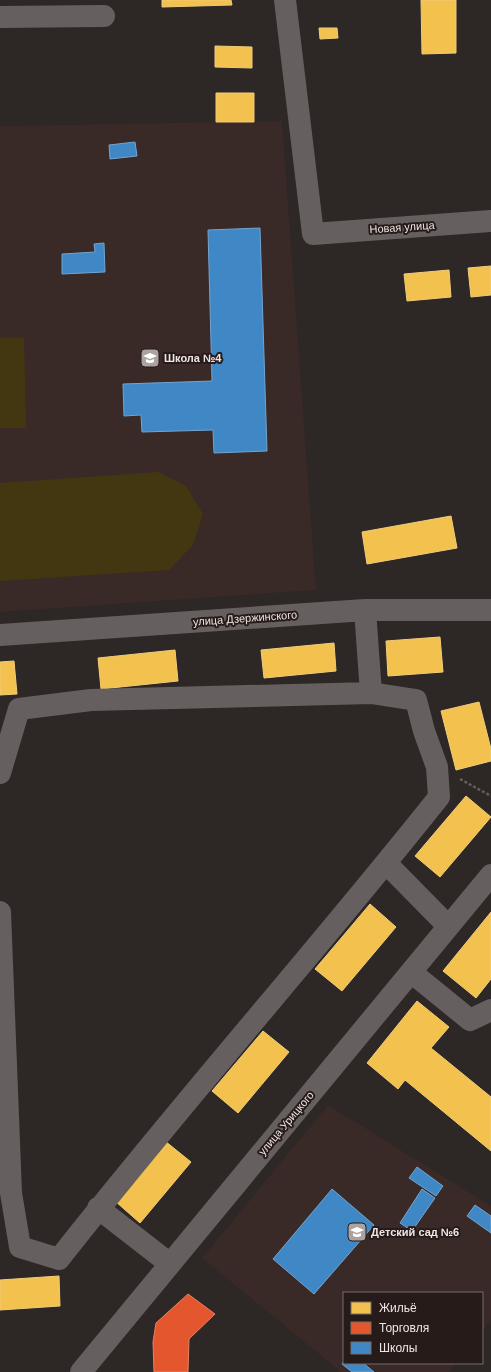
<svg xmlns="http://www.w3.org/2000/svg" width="491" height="1372" viewBox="0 0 491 1372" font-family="Arial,sans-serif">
<rect width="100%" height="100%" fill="#2d2726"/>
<path fill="#392927" d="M282,121L316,590L0,612V126Z
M328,1105L491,1206V1320L482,1332V1293H344V1363H457L449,1372H341L202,1258Z"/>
<path fill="#433712" d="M0,338H24L26,428H0Z
M159,472L186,486L203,514L193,545L169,570L0,581V483Z"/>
<path fill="#f2c14e" stroke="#f1cc7b" d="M162,0H231L232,5L162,7Z
M421,0H456V53L422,54Z
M319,28H337L338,38L320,39Z
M215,46L252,47V68L215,67Z
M216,93H254V122H216Z
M491,266V295L471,297L468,268Z
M449,270L451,297L407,301L404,274Z
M451,516L457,548L367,564L362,532Z
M440,637L443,672L388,676L386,641Z
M334,643L336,671L264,678L261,650Z
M175,650L178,681L101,689L98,658Z
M14,661L17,694L0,695V662Z
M479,702L491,749V761L456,770L441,711Z
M466,796L491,817L440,877L415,856Z
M370,904L396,927L342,991L315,969Z
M491,912V979L476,998L443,971Z
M417,1001L449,1027L431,1048L491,1097V1151L405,1080L398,1089L367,1063Z
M263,1031L289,1052L238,1113L212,1091Z
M165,1141L191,1162L140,1223L115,1201Z
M59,1276L60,1306L0,1310V1280Z"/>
<path fill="#e4572e" stroke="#e78265" d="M188,1294L215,1314L189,1339L188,1372H154L153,1342L156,1323Z"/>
<path fill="#3f88c5" stroke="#74a4cf" d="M135,142L137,156L110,159L109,145Z
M260,228L267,451L214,453L213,430L142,432L141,415L124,416L123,384L212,381L208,230Z
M104,243L105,272L62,274V254L95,252L94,244Z
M417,1167L443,1186L436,1196L409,1178Z
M332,1189L374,1225L314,1294L273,1259Z
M422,1189L435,1198L412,1231L400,1223Z
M475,1205L491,1216V1233L467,1216Z
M344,1361V1363H363L374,1372H352L342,1364Z"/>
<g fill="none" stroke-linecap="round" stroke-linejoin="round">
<path stroke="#635e5d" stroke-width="2.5" stroke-dasharray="3 2" stroke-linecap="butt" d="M460,779L491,796"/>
<path stroke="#65605f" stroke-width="22" d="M285,0L313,234L491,221
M0,17L104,16
M365,610L371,693
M0,635L365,610H491
M0,773L19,709L91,700L371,693L416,700L424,731L437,767L439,797C315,953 182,1102 59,1259L20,1247L11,1193L0,912
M386,863L448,926
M411,972L470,1020L491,1010
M98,1208L170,1264
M81,1372L491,875"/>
</g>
<defs>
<symbol id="school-square" viewBox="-11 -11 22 22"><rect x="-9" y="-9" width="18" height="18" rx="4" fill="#aaa3a2" stroke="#261b19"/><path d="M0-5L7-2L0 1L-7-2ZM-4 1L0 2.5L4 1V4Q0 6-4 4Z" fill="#fff"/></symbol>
</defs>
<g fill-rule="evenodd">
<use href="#school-square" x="139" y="347" width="22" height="22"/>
<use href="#school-square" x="346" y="1221" width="22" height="22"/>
</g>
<g text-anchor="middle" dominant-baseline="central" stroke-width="4" stroke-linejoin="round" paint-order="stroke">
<g font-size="11" fill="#eee6e5" stroke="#261b19">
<text transform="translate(402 227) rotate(-4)">Новая улица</text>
<text transform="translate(245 618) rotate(-4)">улица Дзержинского</text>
<text transform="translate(286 1123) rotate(-50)">улица Урицкого</text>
</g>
<g font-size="11" font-weight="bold" fill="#eee6e5" stroke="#261b19" text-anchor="start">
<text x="164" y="358">Школа №4</text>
<text x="371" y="1232">Детский сад №6</text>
</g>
</g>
<rect x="343" y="1292" width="140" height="72" fill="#261b19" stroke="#766c6b"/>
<rect x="351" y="1302" width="20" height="12" fill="#f2c14e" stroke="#766c6b"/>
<text x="379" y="1312" font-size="12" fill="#eee6e5">Жильё</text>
<rect x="351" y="1322" width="20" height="12" fill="#e4572e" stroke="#766c6b"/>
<text x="379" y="1332" font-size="12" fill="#eee6e5">Торговля</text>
<rect x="351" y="1342" width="20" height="12" fill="#3f88c5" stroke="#766c6b"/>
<text x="379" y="1352" font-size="12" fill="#eee6e5">Школы</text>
</svg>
